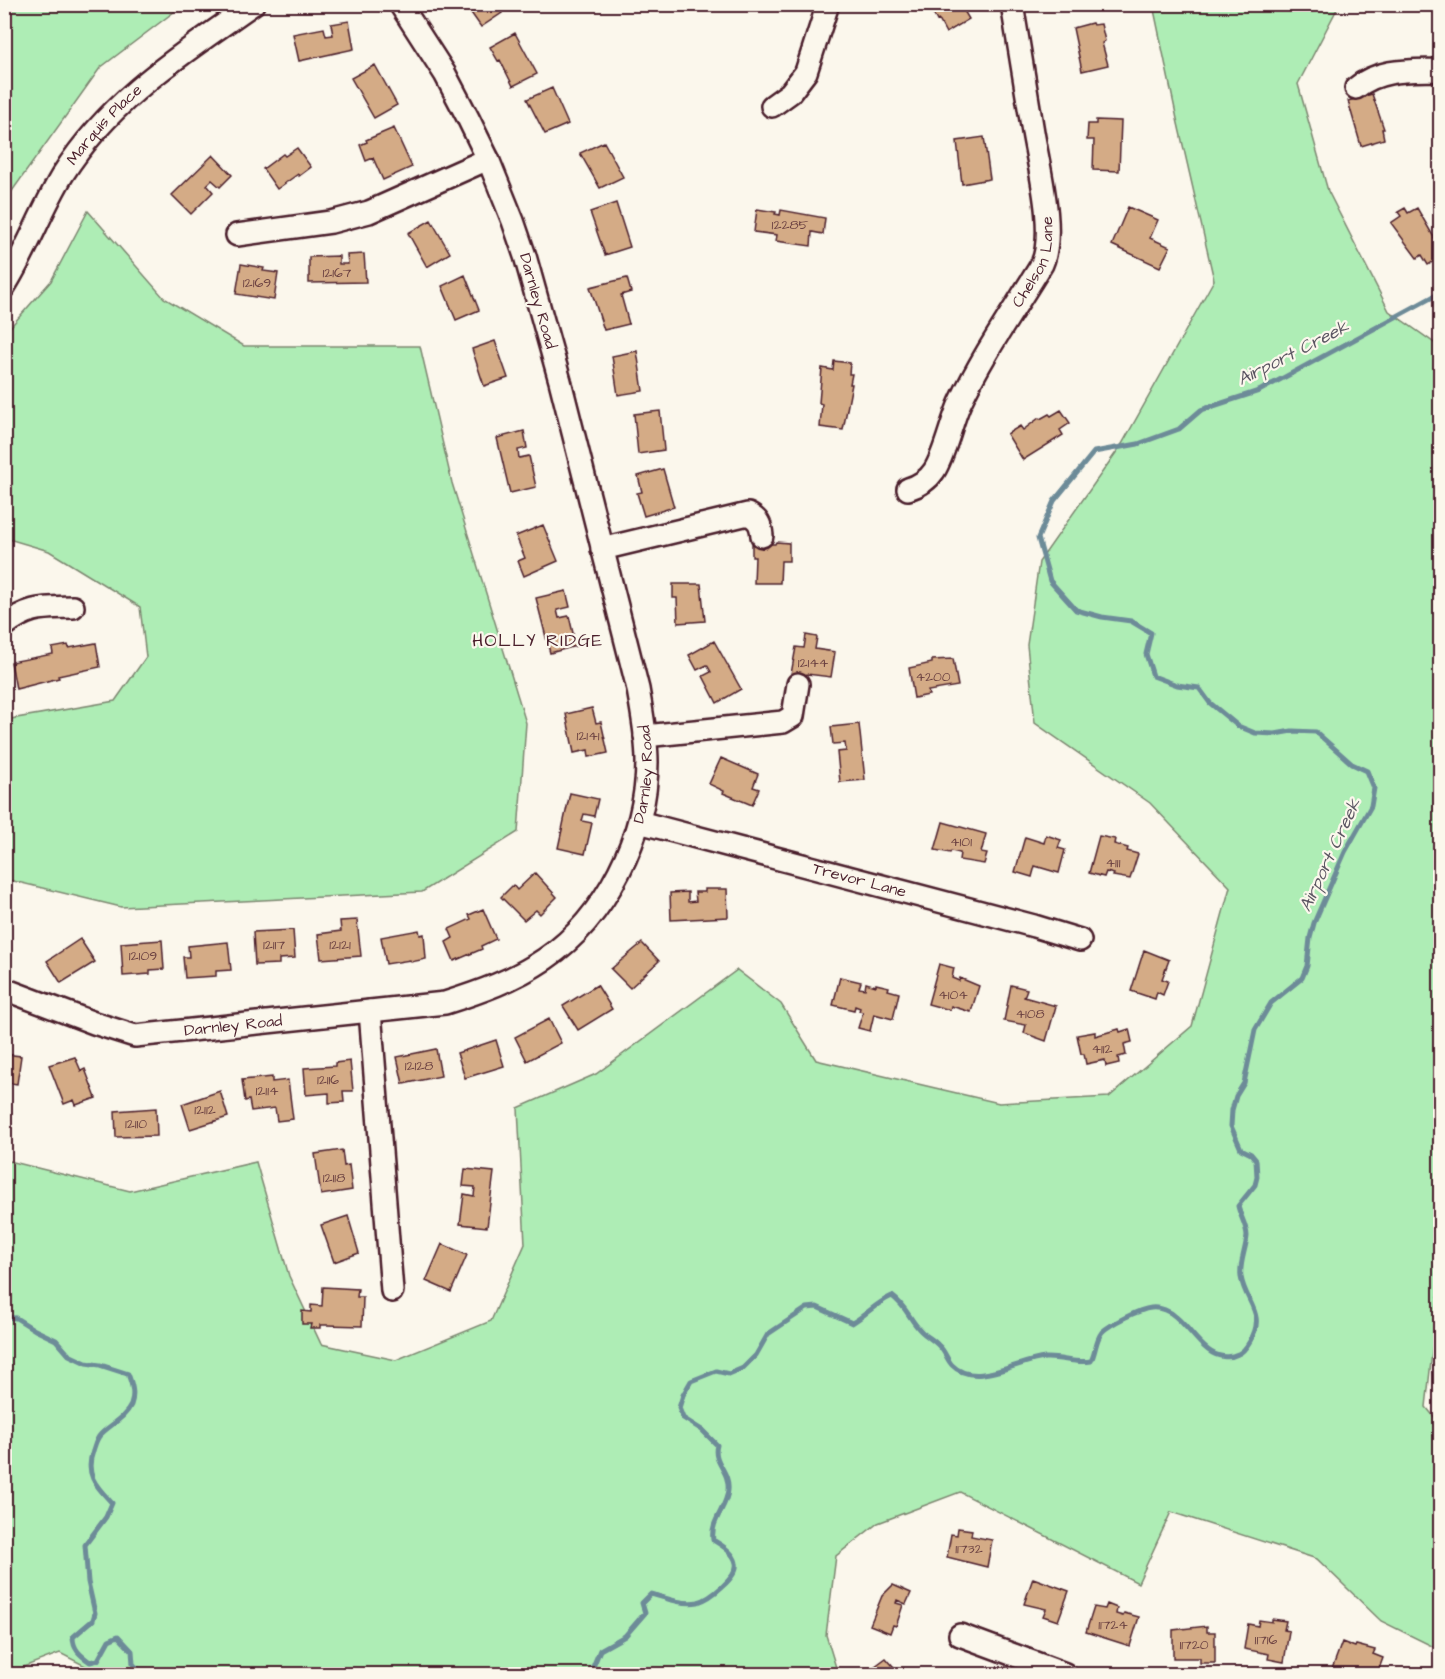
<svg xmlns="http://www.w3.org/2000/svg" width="1445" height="1679" viewBox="0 0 1445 1679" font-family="'Architects Daughter',sans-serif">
<rect width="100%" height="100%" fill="#fbf7ec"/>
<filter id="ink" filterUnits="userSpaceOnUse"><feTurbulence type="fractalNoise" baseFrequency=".0167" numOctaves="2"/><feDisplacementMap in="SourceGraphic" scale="12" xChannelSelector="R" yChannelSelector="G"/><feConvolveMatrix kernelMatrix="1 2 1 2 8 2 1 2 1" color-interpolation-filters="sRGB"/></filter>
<g filter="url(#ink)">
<path fill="#aeedb5" stroke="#7c8670" stroke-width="1.5" d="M5,4L183,5L100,68L5,201Z
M1153,5H1339L1298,84L1328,191L1389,311L1440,347V1280L1426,1407L1440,1424V1650L1381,1621L1317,1559L1171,1512L1138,1583L960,1492L878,1523L836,1556L826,1635L838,1674H101L60,1653L5,1674V1160L130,1191L256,1162L289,1276L321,1344L396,1360L491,1321L525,1244L518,1108L596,1074L737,970L781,1004L816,1060L999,1103L1109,1097L1192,1026L1230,887L1150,803L1035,723L1027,645L1039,562L1122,444L1214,280L1177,119Z
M88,211L164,298L244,346H420L452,483L526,723L518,832L422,892L121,907L5,879V720L115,701L146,657L140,607L49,551L5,538V333L51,281Z"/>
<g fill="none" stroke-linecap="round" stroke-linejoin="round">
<path stroke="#6d8b98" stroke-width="5" d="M4,1317L16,1318L35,1330L56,1340L69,1355L86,1363L100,1365L128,1374C132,1384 135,1394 131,1405C125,1418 110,1425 101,1434C96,1439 95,1445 93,1451C84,1475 97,1487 112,1503L106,1517L85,1545L88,1582L95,1613L93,1620L73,1637C73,1649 80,1655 90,1662L98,1660L109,1640L118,1636L132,1651L133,1664L139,1670H147L150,1674
M590,1674L600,1650L625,1636L645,1613L642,1603L651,1594C665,1598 683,1605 698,1602C710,1599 739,1576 736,1563C734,1552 721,1545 713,1540C710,1520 727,1508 728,1490C730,1470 712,1463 717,1445L702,1430L683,1418L679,1408L683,1395L691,1381L716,1371L729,1374L743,1368L756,1355L768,1334L807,1308L817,1307L852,1323C866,1315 876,1303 892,1296C907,1307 909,1319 921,1331C927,1337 934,1340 939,1346C945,1351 947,1360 952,1365C975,1389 1019,1360 1045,1358C1061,1357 1075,1364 1091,1361C1096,1352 1095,1341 1102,1332C1110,1324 1140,1309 1151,1308C1160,1307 1170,1311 1176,1317C1188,1327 1196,1341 1208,1350C1217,1357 1229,1359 1238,1354C1244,1352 1247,1346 1250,1341C1267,1314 1245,1302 1241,1277C1239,1264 1246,1249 1247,1236C1247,1226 1240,1216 1238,1206L1255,1185L1257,1177L1256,1160L1251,1154L1241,1149L1231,1126L1232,1110L1236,1096L1244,1083L1255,1030L1271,1003L1302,978L1307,966L1310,938L1314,923L1345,852L1371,806L1374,788L1367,771L1352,764L1316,732L1292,731L1275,734L1255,733L1238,726L1210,703L1199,688L1177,685L1153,676L1146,654L1151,633L1131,621L1102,617L1076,610L1050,581L1038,538L1054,501L1094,452L1138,444L1179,429L1201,410L1259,391L1440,293"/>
</g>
<path fill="#d4ab86" stroke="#4a1f2b" stroke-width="1.5" d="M463,4H496L502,13L481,27L467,7L466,8Z
M928,4H960L969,19L946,33L939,20L937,21Z
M349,21L354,49L299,61L293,34L324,28L326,36L333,35L331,24Z
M1092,23L1093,25L1101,24L1105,41L1102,43L1108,65L1082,71L1073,28Z
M515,33L537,74L513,86L500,60L498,61L490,47Z
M375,65L397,105L374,118L351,78Z
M552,88L568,124L545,134L527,99Z
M1372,94L1384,129H1382L1384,139L1361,146L1348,101Z
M1096,120L1121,121L1119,171L1093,170L1094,140H1087L1088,124H1096Z
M394,128L412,167L383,180L373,158L366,161L360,145L367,142L366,140Z
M984,137L990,179L962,184L957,141Z
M604,142L623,177L600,188L580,153Z
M297,148L311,167L299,176L298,174L277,189L263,169L283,154L285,156Z
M213,155L232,175L220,187L212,180L207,185L213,192L191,214L172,195Z
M616,203L630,247L605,255L590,212Z
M1128,207L1158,220L1150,238L1170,247L1160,267L1112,245Z
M1405,208L1408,213L1417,208L1439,246L1435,248L1440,257L1428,265L1422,255L1417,258L1391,223L1401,216L1398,212Z
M757,209L776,212L775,214L780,215L781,210L825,218L823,234L812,232L811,246L776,241L777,235L754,232Z
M431,220L450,253L427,267L408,233Z
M364,254L366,282L309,283V257L339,256V264H348L347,255Z
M241,264L264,268L263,271L278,273L274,300L236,294Z
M465,275L479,310L456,320L442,286Z
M627,278L631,292L621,295L629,324L604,330L590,287Z
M495,341L508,378L484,386L472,349Z
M637,351L643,391L618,395L612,356Z
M834,361L850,363L849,374H852L850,384H852L843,430L820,427L822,404L819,403L822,368L833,370Z
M1061,410L1070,423L1060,430L1063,435L1023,460L1007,434L1020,426L1023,430L1039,418L1040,419L1049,414L1051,416Z
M660,411L664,450L638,454L634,414Z
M524,431L527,448L518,450L519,458L529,456L536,487L510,493L497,438Z
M663,469L674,507L644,516L637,493L642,492L638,476Z
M543,525L558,561L524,576L518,561L525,558L516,536Z
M776,542L789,543V561H781L780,583H754L755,557H752V544H775Z
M673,584H701L705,621L678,623L677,598H673Z
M566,591L570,607L557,610L559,618L569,616L576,646L550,653L536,598Z
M806,635L817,637L815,649L835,652L831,677L807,674L806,676L791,674L796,647L804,648Z
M714,641L741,689L717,703L703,676L711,672L707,665L697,670L689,655Z
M96,643L100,667L58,676L59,678L16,689L11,662L53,654L52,648L68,645L69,648Z
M953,659L958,686L928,691L929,695L914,698L909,668L932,663V660Z
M592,708L596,723L601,722L608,753L589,757L588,750L574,753L566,714Z
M859,724L865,780L840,782L837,752L846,751L845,743L833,744L831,727Z
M721,758L758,774L753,787L759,789L752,805L723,793L724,791L709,784Z
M570,793L598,799L594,816L584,814L582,821L592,823L585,854L558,848Z
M943,822L986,834L981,853L987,854L984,864L959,860L960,853L951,851L950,853L935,850Z
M1046,835L1061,840L1058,848L1065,850L1059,873L1035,866L1032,877L1015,872L1025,837L1044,843Z
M1099,836L1115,839L1114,844L1128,848L1127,851L1138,854L1130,879L1113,876L1114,874L1106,872L1104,877L1089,873Z
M535,873L557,897L540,914L536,910L524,920L501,897L513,885L517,890Z
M705,889H727L728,917L671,920L670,893L688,892V902L696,901L695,892H705Z
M483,909L496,939L481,946L482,949L454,961L446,942L453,938L449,929L471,919L469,915Z
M357,920L361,956L321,959L318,934L341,931L340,921Z
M293,930L295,958L279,959V964L255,965L253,932Z
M419,930L420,935L424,934L426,959L411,962L410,960L386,964L381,937Z
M80,939L95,962L61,983L47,961Z
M162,940L164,969L150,970V974L123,976L121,943Z
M228,942L231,970L216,971V976L185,978L183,957H189L188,946Z
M642,943L659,961L630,988L611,969Z
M1144,950L1169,960L1162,979L1168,981L1163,995L1157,992L1155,999L1131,991Z
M939,964L954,968L952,978L959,981L960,978L979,986L971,1012L951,1006L950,1010L928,1004Z
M840,977L861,982L859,988L865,989L866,983L876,986V984L889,987L888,990L899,993L893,1019L874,1014L870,1031L858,1028L863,1012L859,1011L860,1008L855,1006L854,1010L833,1005Z
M597,985L612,1009L578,1030L563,1006Z
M1011,985L1027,989L1024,997L1056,1006L1046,1041L1024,1033L1026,1025L1004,1021Z
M549,1019L561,1043L527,1061L515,1037Z
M1119,1029L1120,1032L1129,1029L1132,1042L1124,1044L1126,1055L1118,1057L1119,1063L1106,1066L1105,1060L1086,1064L1084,1054H1081L1077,1035L1095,1032V1036Z
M496,1040L504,1066L465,1078L457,1053Z
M436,1049L441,1076L403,1084L397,1057Z
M4,1054L21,1056L17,1084L4,1082Z
M75,1057L81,1071L85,1069L96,1098L76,1105L74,1100L64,1104L49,1065Z
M350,1061L353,1091H343L344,1102L329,1103V1093L306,1095L304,1068L335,1066V1063Z
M272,1077V1082L288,1080L293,1119L277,1121L275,1108L251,1111L249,1100L245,1101L242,1080Z
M220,1091L228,1117L190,1129L182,1104Z
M156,1108L157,1136L116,1137L115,1111Z
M342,1150L344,1166L349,1165L352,1190L321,1195L315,1154Z
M465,1169L494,1172L487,1227L460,1224L464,1194L474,1196L475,1187L463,1186Z
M348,1216L359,1253L334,1262L321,1225Z
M442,1244L467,1255L451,1292L426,1281Z
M323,1287L358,1289L357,1297H363L362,1326L326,1325H320V1328H310L311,1324H302V1311L311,1312V1305L322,1306Z
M958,1528L972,1530L971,1536L992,1540L987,1567L947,1557L951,1534L957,1535Z
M1033,1578L1069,1591L1058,1621L1043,1616L1046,1609L1024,1604Z
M893,1585L911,1593L906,1604L897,1600L896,1603L903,1605L896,1626L893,1625L890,1633L870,1625L882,1596Z
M1107,1604L1117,1608L1116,1614L1123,1616L1124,1613L1139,1617L1130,1646L1086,1632L1094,1607L1105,1609Z
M1272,1619L1286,1621L1284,1630L1289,1631L1284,1662L1268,1659L1269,1654L1244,1649L1248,1624L1258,1626L1259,1620L1272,1622Z
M1207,1626V1632H1215V1663H1200V1658H1173V1630Z
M1342,1642L1355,1647L1356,1645L1375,1650L1373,1654L1383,1658L1377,1674H1346L1332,1669Z
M886,1658L900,1674H869L867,1672Z"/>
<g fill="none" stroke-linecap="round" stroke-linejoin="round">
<defs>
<g id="minor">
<path d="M1356,88C1380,68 1411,71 1440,70"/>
<path d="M772,106L790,93L806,72L828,4"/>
<path d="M237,235L331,222L369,212L488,159"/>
<path id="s1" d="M4,287C27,251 41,210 63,174C112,97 181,55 253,4"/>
<path id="s2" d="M908,489C918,486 928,480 934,471C945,454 951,423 960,403C983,354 1014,310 1042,264C1056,232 1039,168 1033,132C1026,90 1019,47 1012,4"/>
<path d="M602,549L748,514C758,519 761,524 762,536"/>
<path d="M4,626C29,606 43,608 73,607"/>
<path d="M645,736L783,722L793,716L798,684"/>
<path id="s3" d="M639,822L1034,926L1080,940"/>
<path id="s4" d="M4,989L94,1023L135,1036L445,1003C480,992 514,980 545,959C606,918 647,834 647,762C647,737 642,713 638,689L560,381L525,256L513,221L488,159L468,118L445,74L400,4"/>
<path d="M370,1011L392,1291"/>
<path d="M960,1635L1065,1674"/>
</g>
</defs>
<use href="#minor" stroke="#4a1f2b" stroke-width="26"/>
<use href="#minor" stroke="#fbf7ec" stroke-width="21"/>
</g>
</g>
<g text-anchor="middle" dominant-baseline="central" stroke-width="4.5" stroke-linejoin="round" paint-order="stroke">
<g font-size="14" fill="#6c4242">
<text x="790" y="225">12285</text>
<text x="337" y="273">12167</text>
<text x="257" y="283">12169</text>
<text x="813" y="663">12144</text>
<text x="933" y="677">4200</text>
<text x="588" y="736">12141</text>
<text x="961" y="842">4101</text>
<text x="1113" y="863">4111</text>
<text x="274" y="945">12117</text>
<text x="340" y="945">12121</text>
<text x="143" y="956">12109</text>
<text x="953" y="995">4104</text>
<text x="1030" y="1014">4108</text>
<text x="1102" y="1049">4112</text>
<text x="419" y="1066">12128</text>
<text x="328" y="1080">12116</text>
<text x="267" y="1091">12114</text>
<text x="205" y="1110">12112</text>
<text x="136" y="1124">12110</text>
<text x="334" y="1178">12118</text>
<text x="969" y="1549">11732</text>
<text x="1113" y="1625">11724</text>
<text x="1266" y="1640">11716</text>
<text x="1194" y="1645">11720</text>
</g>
<g font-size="16" fill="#4a1f2b" stroke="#fbf7ec">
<text stroke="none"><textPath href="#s1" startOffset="192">Marquis Place</textPath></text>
<text stroke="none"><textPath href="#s2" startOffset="266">Chelson Lane</textPath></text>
<text transform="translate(538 301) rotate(74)">Darnley Road</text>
<text stroke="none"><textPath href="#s4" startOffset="778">Darnley Road</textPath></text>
<text stroke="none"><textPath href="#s3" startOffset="228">Trevor Lane</textPath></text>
<text stroke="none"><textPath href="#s4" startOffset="238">Darnley Road</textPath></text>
</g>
<g font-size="18" font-style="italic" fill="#5b5562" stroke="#fbf7ec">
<text transform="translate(1293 353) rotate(-27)">Airport Creek</text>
<text transform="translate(1330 855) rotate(-65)">Airport Creek</text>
</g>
<g font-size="18" letter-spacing="1.5" fill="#4a1f2b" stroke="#fbf7ec">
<text x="538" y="640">HOLLY RIDGE</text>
</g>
</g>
<rect width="1445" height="1679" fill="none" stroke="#fbf7ec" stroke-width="24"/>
<rect x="12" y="12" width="1421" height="1655" fill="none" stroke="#4a1f2b" stroke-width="2" filter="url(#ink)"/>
</svg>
